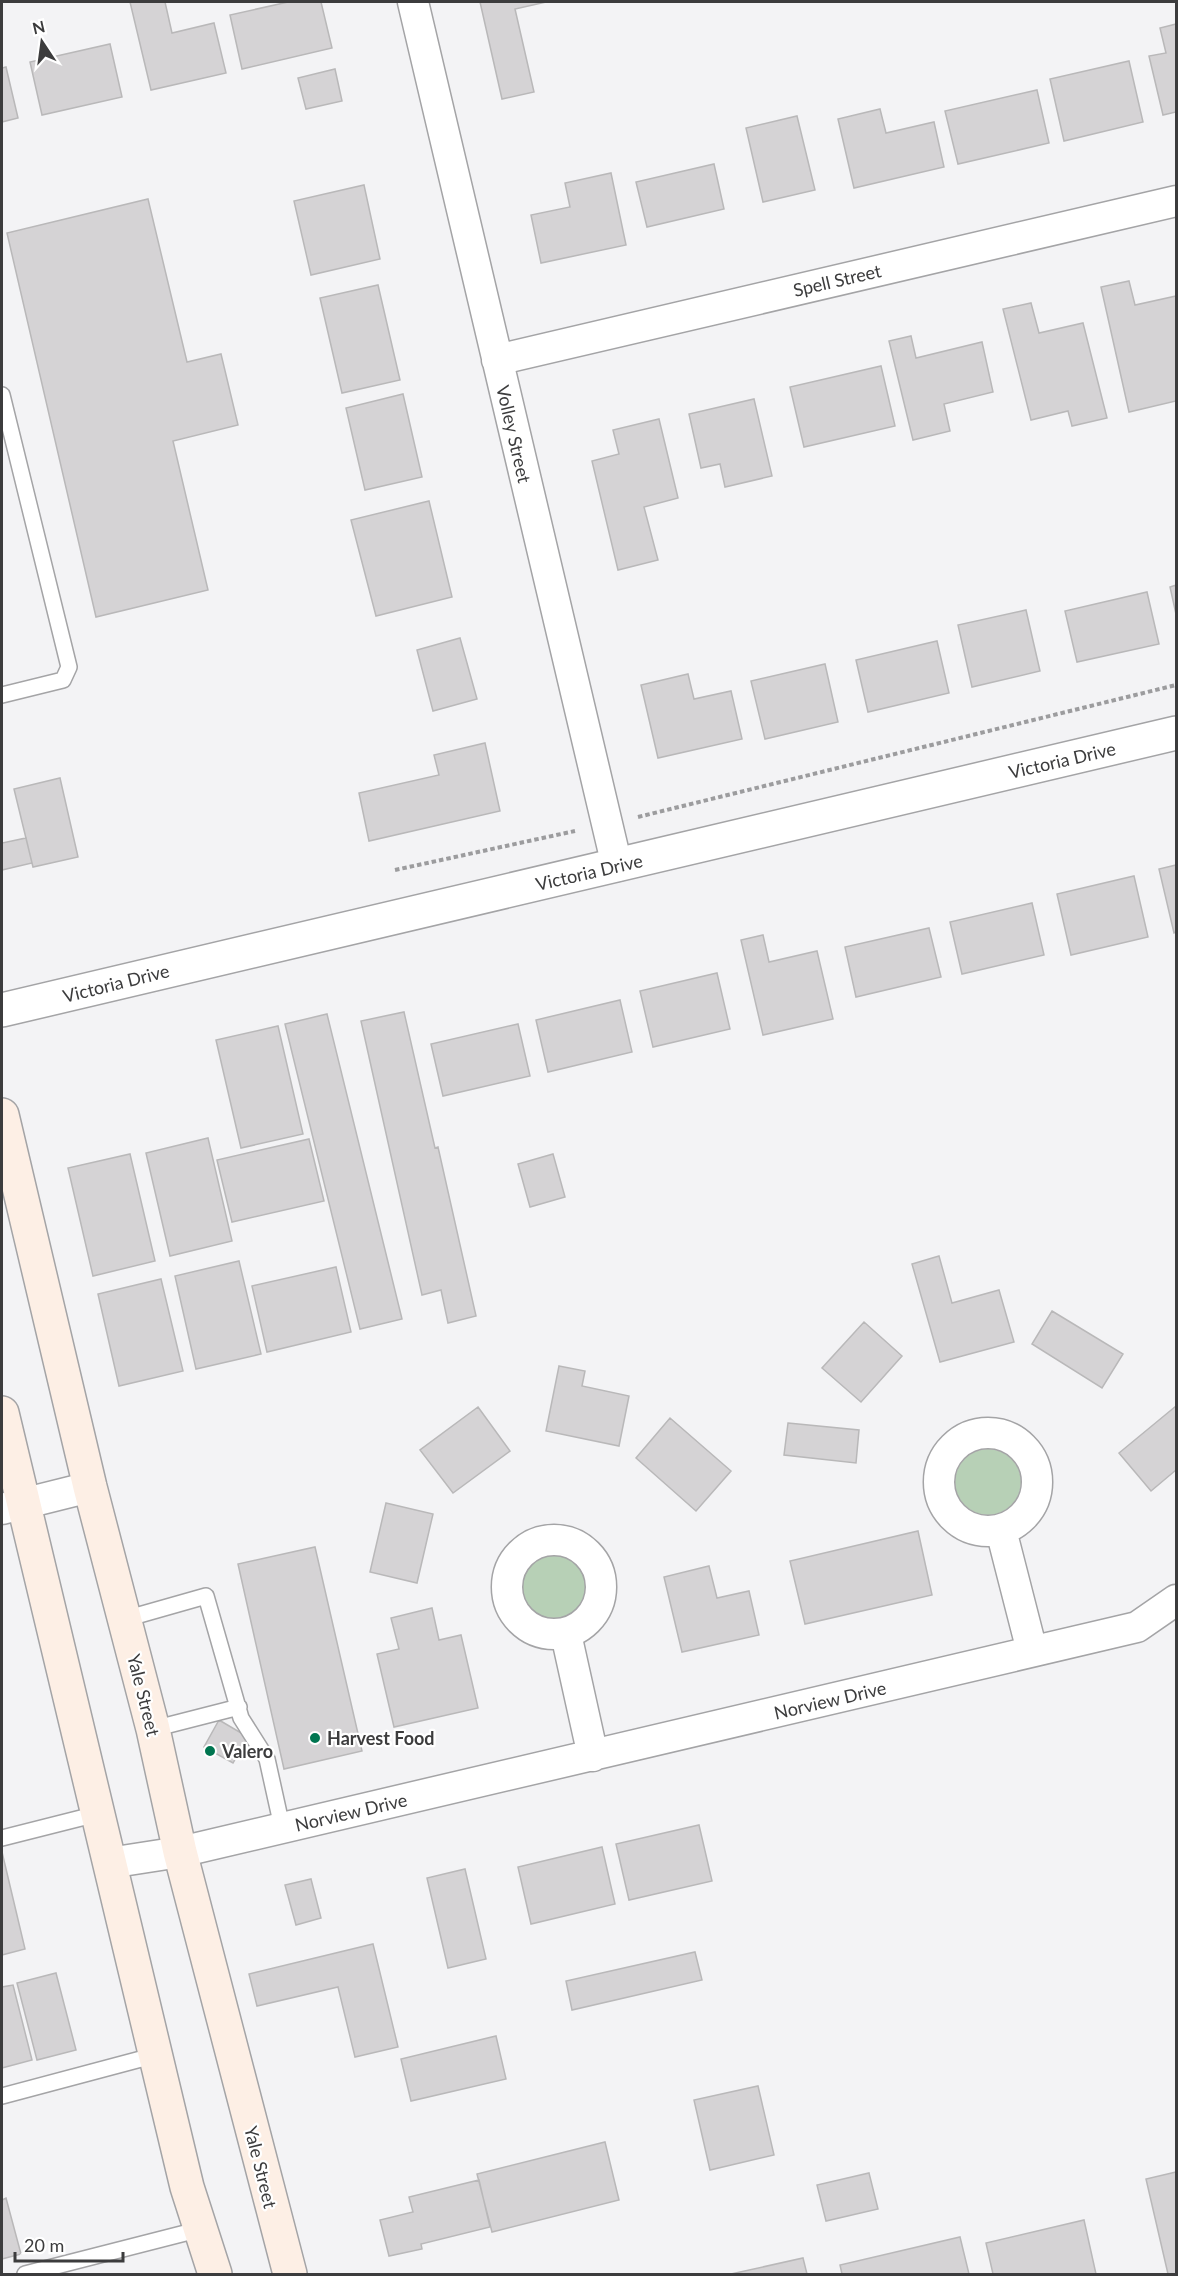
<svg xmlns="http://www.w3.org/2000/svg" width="1178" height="2276" viewBox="0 0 1178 2276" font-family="Lato,sans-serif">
<rect width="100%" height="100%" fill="#f3f3f5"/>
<path fill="#b7d0b6" d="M955 1482a33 33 0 1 1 66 0a33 33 0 1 1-66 0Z
M522 1587a32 32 0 1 1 64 0a32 32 0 1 1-64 0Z"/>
<path fill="#d5d3d5" stroke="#b9b8b9" stroke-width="1.5" d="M130,2H165L172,33L214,23L226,73L151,90Z
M288,2H321L332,48L242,69L230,15Z
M480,2H546L515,9L534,92L502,99Z
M1176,24V112L1163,115L1149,56L1166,53L1160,28Z
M110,44L122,97L42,115L30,62Z
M1129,61L1143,122L1064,141L1050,79Z
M6,67L18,118L2,122V68Z
M335,69L342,101L306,109L298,78Z
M1037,90L1049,143L958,164L945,111Z
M880,109L886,133L934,122L944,167L854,188L838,119Z
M797,116L815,190L763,202L746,128Z
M714,164L724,209L647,227L636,182Z
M611,173L626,245L541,263L531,215L570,207L565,183Z
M364,185L380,259L311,275L294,201Z
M148,199L187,362L221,354L238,425L173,441L208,590L96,617L7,233Z
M1129,281L1135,305L1176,296V401L1129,412L1101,287Z
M378,285L400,380L342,393L320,298Z
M1031,303L1039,333L1083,323L1107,418L1072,426L1068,411L1031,420L1003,309Z
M911,336L916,358L982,342L993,392L944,404L950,431L913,440L889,341Z
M881,366L895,426L804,447L790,387Z
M403,394L422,477L365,490L346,408Z
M754,399L772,476L725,487L720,464L701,468L689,414Z
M659,419L678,498L644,507L658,560L618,570L592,461L619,454L613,430Z
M429,501L452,597L376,616L351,520Z
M1176,585V614L1170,587Z
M1147,592L1159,644L1077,662L1065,611Z
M1026,610L1040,671L972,687L958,625Z
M460,638L477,699L433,711L417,650Z
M937,641L949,693L868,712L856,660Z
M825,664L838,722L765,739L751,681Z
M688,674L694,699L731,691L742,739L658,758L641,685Z
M485,743L500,811L369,841L359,793L439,775L434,755Z
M60,778L78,857L33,867L14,789Z
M26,838L32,863L2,870V843Z
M1176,865V932L1174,933L1159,869Z
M1134,876L1148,937L1071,955L1057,894Z
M1032,903L1044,955L962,974L950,922Z
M929,928L941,977L856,997L845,947Z
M763,935L769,962L817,951L833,1019L763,1035L741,940Z
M717,973L730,1029L653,1047L640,991Z
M620,1000L632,1052L548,1072L536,1020Z
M404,1012L435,1148L438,1147L476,1316L448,1323L441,1290L422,1295L361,1021Z
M327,1014L402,1319L360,1329L285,1024Z
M518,1024L530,1076L443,1096L431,1044Z
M278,1026L303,1134L241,1148L216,1040Z
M208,1138L232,1241L170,1256L146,1153Z
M309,1139L324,1201L232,1222L217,1160Z
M130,1154L155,1261L93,1276L68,1168Z
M553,1154L565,1197L530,1207L518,1164Z
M939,1256L952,1303L999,1290L1014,1342L940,1362L912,1264Z
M239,1261L261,1354L196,1369L175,1276Z
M336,1267L351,1332L267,1352L252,1286Z
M161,1279L183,1371L119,1386L98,1294Z
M1052,1311L1123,1354L1102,1388L1032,1344Z
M864,1322L902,1356L861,1402L822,1368Z
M559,1366L585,1371L582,1386L629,1396L619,1446L546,1431Z
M1176,1406V1470L1151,1491L1119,1453Z
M478,1407L510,1451L453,1493L420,1450Z
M670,1418L731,1471L696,1511L636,1458Z
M788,1423L859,1430L856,1463L784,1455Z
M386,1503L433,1514L417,1583L370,1572Z
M918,1531L932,1595L805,1624L790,1561Z
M315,1547L362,1751L284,1769L238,1564Z
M709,1566L717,1598L749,1591L759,1635L682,1652L664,1577Z
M432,1608L439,1640L461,1635L478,1708L394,1727L377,1654L399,1649L391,1618Z
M219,1720L248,1737L233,1763L204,1747Z
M699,1825L712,1881L629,1900L616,1844Z
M602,1847L615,1904L531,1924L518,1867Z
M2,1852L25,1949L2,1955Z
M465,1869L486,1959L448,1968L427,1878Z
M311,1879L321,1918L296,1925L285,1885Z
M373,1944L398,2047L355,2057L338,1987L257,2006L249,1974Z
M695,1952L702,1980L572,2010L566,1981Z
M56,1973L76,2050L37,2060L17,1983Z
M13,1985L32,2060L2,2068V1987Z
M496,2036L506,2079L411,2101L401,2059Z
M758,2086L774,2155L710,2170L694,2100Z
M605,2142L619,2200L492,2232L477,2174Z
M1176,2172V2274H1168L1146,2179Z
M869,2173L878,2209L826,2221L817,2185Z
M479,2180L490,2227L421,2244L422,2249L389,2256L380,2220L413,2212L409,2197Z
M6,2198L21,2254L2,2259V2200Z
M1084,2220L1096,2274H993L986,2243Z
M960,2237L969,2274H842L840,2265Z
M803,2258L807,2274H731Z"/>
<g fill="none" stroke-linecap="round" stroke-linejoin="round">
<defs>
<path id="service" d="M2,395L69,667L63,680L2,695
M125,1619L206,1596L241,1718L267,1759L282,1827
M153,1729L239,1707
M2,1838L97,1814
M2,2096L156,2055
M25,2274L201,2229"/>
<path id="minor" d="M413,2L617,866
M497,360L1176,201
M939 1482a49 49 0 1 1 98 0a49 49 0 1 1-98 0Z
M2,1509L90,1487
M1001,1530L1032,1651
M507 1587a47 47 0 1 1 94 0a47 47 0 1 1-94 0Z
M566,1634L593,1756
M109,1863L180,1852L1137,1627L1176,1600"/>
<path id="tertiary" d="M2,1010L1176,733"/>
<path id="secondary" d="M2,1115L90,1487L153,1729L180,1852L290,2274
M2,1413L187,2187L215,2274"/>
</defs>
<use href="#service" stroke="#a4a4a6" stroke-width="18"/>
<use href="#minor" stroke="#a4a4a6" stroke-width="33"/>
<use href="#tertiary" stroke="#a4a4a6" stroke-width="36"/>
<use href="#secondary" stroke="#a4a4a6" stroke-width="36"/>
<path stroke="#9c9c9e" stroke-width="4" stroke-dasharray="4.5 3" stroke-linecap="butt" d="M638,817L1176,685
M395,870L575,831"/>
<use href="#service" stroke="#fff" stroke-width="15"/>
<use href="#minor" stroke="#fff" stroke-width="30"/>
<use href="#tertiary" stroke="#fff" stroke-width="33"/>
<use href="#secondary" stroke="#fdefe5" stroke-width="33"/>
</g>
<g fill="#007550" stroke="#fff" stroke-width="2">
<circle cx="315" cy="1738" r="6"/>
<circle cx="210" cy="1751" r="6"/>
</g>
<g text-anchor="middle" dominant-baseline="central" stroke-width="4.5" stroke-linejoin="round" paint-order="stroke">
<g font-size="18" fill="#3c3c3d" stroke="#fff">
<text transform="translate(837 280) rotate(-13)">Spell Street</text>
<text transform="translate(514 434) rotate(77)">Volley Street</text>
<text transform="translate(1062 760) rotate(-13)">Victoria Drive</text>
<text transform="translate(589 872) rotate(-13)">Victoria Drive</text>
<text transform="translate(116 983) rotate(-14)">Victoria Drive</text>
<text transform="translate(144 1695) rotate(76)">Yale Street</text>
<text transform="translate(830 1700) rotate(-13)">Norview Drive</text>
<text transform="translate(351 1812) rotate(-13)">Norview Drive</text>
<text transform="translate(261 2167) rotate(76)">Yale Street</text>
</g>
<g font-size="18" font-weight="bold" fill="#3c3c3d" stroke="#fff" text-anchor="start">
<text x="327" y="1738">Harvest Food</text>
<text x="222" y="1751">Valero</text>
</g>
</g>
<rect width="1178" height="2276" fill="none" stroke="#3c3c3d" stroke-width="6"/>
<g transform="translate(42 42) rotate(347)" stroke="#ffffff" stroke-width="4.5" paint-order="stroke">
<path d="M0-4.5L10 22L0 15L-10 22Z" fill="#3c3c3d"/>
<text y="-9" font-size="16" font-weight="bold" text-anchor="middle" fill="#3c3c3d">N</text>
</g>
<path d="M15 2252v9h108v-9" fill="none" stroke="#3c3c3d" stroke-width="3"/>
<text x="24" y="2252" font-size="18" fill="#3c3c3d" stroke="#ffffff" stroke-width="4.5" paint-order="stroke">20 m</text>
</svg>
